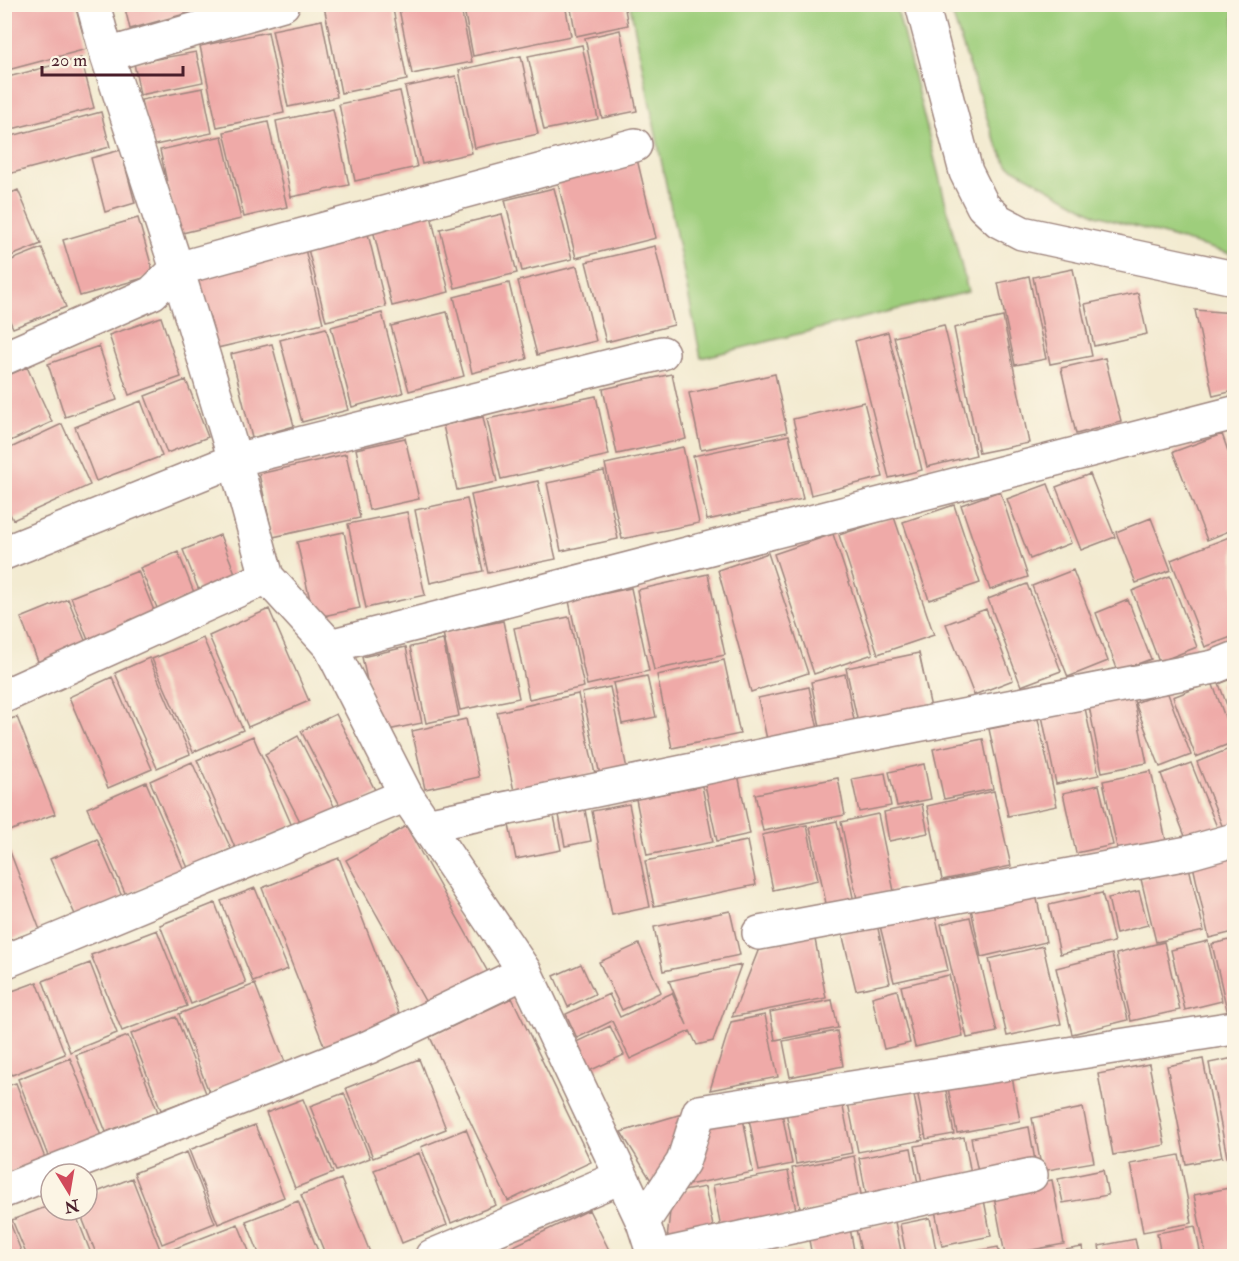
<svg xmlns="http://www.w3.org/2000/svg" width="1239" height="1261" viewBox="0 0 1239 1261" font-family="'IM FELL Double Pica',serif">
<rect width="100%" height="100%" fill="#fcf5e5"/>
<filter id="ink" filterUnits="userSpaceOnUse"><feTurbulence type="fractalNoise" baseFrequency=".0167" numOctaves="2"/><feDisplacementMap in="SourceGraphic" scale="12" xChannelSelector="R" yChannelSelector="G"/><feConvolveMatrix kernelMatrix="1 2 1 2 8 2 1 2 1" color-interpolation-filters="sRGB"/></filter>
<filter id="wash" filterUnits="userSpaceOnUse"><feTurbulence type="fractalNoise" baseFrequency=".008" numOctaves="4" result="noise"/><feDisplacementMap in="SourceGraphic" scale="24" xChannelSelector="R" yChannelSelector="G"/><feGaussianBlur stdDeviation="1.35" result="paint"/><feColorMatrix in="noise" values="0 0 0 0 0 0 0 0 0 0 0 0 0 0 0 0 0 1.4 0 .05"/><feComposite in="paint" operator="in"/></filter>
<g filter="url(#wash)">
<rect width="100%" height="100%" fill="#f3ebd1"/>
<path fill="#9ece7c" stroke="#747654" stroke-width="1.5" d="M630,5H896L968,292L701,358Z
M949,5H1234V255L1096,215L1007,165L992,133Z"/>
<g id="blocks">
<path fill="#efaaa8" d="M124,4H197L199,10L130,29Z
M331,4H392L407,80L341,93L324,6Z
M398,4H460L472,62L412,74Z
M463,4H565L571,36L473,56Z
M570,4H624L628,25L576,36Z
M4,5H75L87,49L4,71Z
M322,20L337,97L288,107L272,30Z
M620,30L637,111L602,118L585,38Z
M268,32L284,113L217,127L200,46Z
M582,45L598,119L544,130L528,56Z
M196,52L203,82L140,95L134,63Z
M521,56L538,134L475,148L459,70Z
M81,58L94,108L4,131V78Z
M456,76L472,153L422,164L405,87Z
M203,88L212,133L150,146L141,100Z
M400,91L417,167L355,181L339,104Z
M333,109L349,185L291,197L276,121Z
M101,112L110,147L8,174L4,160V138Z
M268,122L287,207L244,217L224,132Z
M222,136L241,219L178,234L160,150Z
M121,150L135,203L105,212L91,158Z
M637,159L656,238L576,258L557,179Z
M554,188L572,259L522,271L505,200Z
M18,190L41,244L4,259V196Z
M430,211L449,292L392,306L372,226Z
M502,214L517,273L455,288L440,229Z
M138,218L154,275L80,296L63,240Z
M366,226L386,307L326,321L306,241Z
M304,245L323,323L213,349L194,271Z
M655,246L674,325L606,342L586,262Z
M42,248L66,307L13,328L4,307V263Z
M577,266L596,341L537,355L518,281Z
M1073,269L1092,356L1050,364L1033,277Z
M1029,276L1046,359L1015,365L998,283Z
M509,283L527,359L472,373L454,297Z
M1138,293L1147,334L1094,346L1085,304Z
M1195,310L1234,313V391L1213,396Z
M447,312L464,376L409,391L391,326Z
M382,313L403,393L352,407L331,327Z
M161,317L181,377L129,395L109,335Z
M1003,317L1029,443L979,453L954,328Z
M944,325L976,455L927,467L894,337Z
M326,328L348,410L302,422L280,340Z
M888,332L922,470L889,478L855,341Z
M272,344L294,426L252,438L231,354Z
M99,346L117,400L65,417L48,364Z
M1105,358L1121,422L1076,434L1061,368Z
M27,367L52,422L4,444V377Z
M672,374L686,439L617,454L603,389Z
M775,374L787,432L701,450L689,393Z
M186,380L208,437L167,453L145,396Z
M596,396L609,455L501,479L487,419Z
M141,401L162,456L96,481L75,427Z
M864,402L883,477L811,495L793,419Z
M483,417L497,482L457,490L443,425Z
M62,424L90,485L13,520L4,501V451Z
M1222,434L1234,468V529L1207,540L1173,452Z
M789,435L803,499L707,520L693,456Z
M405,438L419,499L369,510L356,449Z
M683,447L699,523L622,539L605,464Z
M346,454L360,518L273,537L259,474Z
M604,471L618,539L561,551L547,483Z
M1090,474L1115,537L1081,550L1056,487Z
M538,481L556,559L488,573L471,495Z
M1048,484L1071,543L1030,559L1007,499Z
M1000,491L1028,577L990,590L961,505Z
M467,499L483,571L430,583L415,510Z
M954,505L980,583L929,600L903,522Z
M407,512L425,595L366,608L348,524Z
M894,517L934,635L878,654L839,535Z
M1151,518L1171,570L1136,583L1116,532Z
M344,532L360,608L314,618L297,542Z
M833,534L873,654L814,674L774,554Z
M220,535L237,578L200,593L183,550Z
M1234,535V636L1205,647L1171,560Z
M178,552L195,595L158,610L140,568Z
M768,553L808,673L751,692L718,570Z
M1073,570L1108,661L1068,677L1032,586Z
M138,571L155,613L88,640L71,597Z
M708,574L725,655L654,670L637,590Z
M1170,576L1197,647L1159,662L1132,591Z
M1027,584L1061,671L1021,686L988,599Z
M631,588L649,671L587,685L569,601Z
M68,599L87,645L39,664L21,618Z
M1128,600L1151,659L1118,671L1096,613Z
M269,609L309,701L248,727L209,636Z
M986,609L1013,680L974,695L946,624Z
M569,617L584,687L529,699L514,628Z
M503,621L519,698L460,710L443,633Z
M203,638L243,730L193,752L152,659Z
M443,640L459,716L426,723L410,647Z
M406,647L422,723L378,732L362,657Z
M919,653L931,708L858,723L846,668Z
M149,658L190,754L157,768L115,673Z
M724,660L740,734L672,748L657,675Z
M845,674L855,725L821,732L811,682Z
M647,676L656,717L622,724L613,683Z
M112,677L152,769L108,788L69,697Z
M1234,678V724L1219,684Z
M1212,682L1234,742L1196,757L1173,697Z
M610,687L627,769L600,775L582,693Z
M809,687L819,734L768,744L758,698Z
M1167,691L1191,755L1160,767L1135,703Z
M578,694L595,774L514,791L497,712Z
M1133,696L1147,763L1102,772L1089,706Z
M1084,703L1099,775L1056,784L1041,711Z
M336,714L377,794L343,811L301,731Z
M17,717L55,814L4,833V721Z
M466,719L479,777L425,789L412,731Z
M1038,719L1057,806L1008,816L989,729Z
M253,736L292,826L236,850L197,760Z
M298,736L337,812L304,829L265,754Z
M983,739L993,789L944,799L933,749Z
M1234,747V829L1225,833L1197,762Z
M192,762L231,849L188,868L150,781Z
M1191,763L1219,832L1188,844L1161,774Z
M924,764L931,799L897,806L889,772Z
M1151,771L1166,841L1118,852L1103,781Z
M885,773L891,806L859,812L852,779Z
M738,774L750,834L717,841L704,780Z
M838,778L845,815L763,831L755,794Z
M146,782L184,870L126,895L87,808Z
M1099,785L1113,845L1076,853L1063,793Z
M702,786L713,842L647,855L636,799Z
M994,791L1011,866L942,880L927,806Z
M629,804L650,907L612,915L592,811Z
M922,804L928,833L889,841L884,812Z
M585,810L591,841L565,846L559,815Z
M878,814L894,891L857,899L841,822Z
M554,816L561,850L516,859L509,825Z
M837,821L854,902L827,908L810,827Z
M807,825L818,880L773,890L762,835Z
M406,826L489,974L429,1008L346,860Z
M4,836L40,930L4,942Z
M97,839L123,899L77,919L50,859Z
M747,841L756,885L654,906L645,861Z
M1234,850V932L1209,938L1192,861Z
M339,858L401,1018L325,1048L262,888Z
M1189,867L1204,931L1156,942L1141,879Z
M255,888L288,969L253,982L221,901Z
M1139,891L1148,925L1116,933L1108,898Z
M1102,893L1114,942L1060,954L1049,905Z
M1036,894L1046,942L981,957L971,909Z
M215,903L246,983L191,1004L160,925Z
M934,910L948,970L894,982L879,922Z
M730,911L740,955L663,971L654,927Z
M970,917L997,1032L967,1038L941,924Z
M877,924L890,983L856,990L842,933Z
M157,930L187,1006L122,1031L91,955Z
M814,934L826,998L732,1017L760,946Z
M1234,939V1008L1227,1010L1212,944Z
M1208,941L1222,1001L1185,1010L1171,950Z
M1164,942L1180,1010L1131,1021L1116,954Z
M639,944L661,992L622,1010L599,962Z
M1043,946L1061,1024L1007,1036L989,959Z
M1112,954L1128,1020L1072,1034L1056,968Z
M90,963L117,1033L70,1052L43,981Z
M581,964L595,994L568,1007L554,976Z
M741,965L713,1041L697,1045L690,1031L630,1059L612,1021L577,1038L566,1014L609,994L620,1017L672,993L687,1025L669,981Z
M949,975L963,1036L915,1047L901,986Z
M37,982L65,1054L12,1075L4,1054V994Z
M255,984L285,1062L209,1092L179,1014Z
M897,990L910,1043L884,1049L872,997Z
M512,998L591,1162L508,1201L430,1037Z
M832,1000L838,1028L775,1040L770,1012Z
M765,1015L778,1077L710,1090L731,1022Z
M176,1017L206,1093L161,1110L131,1034Z
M610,1026L624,1055L587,1072L574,1043Z
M837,1031L843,1066L790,1077L783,1041Z
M128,1036L158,1112L106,1132L76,1055Z
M70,1058L101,1136L48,1156L18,1079Z
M1234,1058V1161L1228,1162L1209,1063Z
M419,1059L446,1129L373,1158L346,1088Z
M1203,1059L1222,1157L1186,1164L1167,1066Z
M1149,1064L1165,1145L1113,1155L1098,1074Z
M1011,1071L1020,1121L957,1133L947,1083Z
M16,1083L45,1158L4,1175V1087Z
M945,1085L954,1134L926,1139L917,1090Z
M913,1091L923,1140L858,1152L848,1103Z
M344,1093L370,1158L336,1171L310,1106Z
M303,1099L333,1173L295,1188L266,1113Z
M842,1102L852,1153L796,1164L786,1112Z
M1083,1108L1094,1162L1042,1171L1032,1118Z
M689,1112L657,1190L621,1132Z
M782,1113L792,1164L759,1171L749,1119Z
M743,1118L753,1172L683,1186L700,1127Z
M255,1125L284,1197L218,1224L189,1150Z
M1029,1127L1036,1166L979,1177L971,1138Z
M466,1129L496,1205L451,1223L421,1147Z
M964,1137L972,1179L923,1188L915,1146Z
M911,1148L919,1189L867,1199L859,1158Z
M187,1152L215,1223L162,1244L134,1173Z
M419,1153L447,1225L402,1243L374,1170Z
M1179,1155L1192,1223L1143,1232L1130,1164Z
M854,1156L862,1200L801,1212L792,1168Z
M1103,1170L1108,1195L1063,1203L1058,1179Z
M788,1171L797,1215L721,1229L713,1185Z
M132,1178L160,1249L141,1256H97L79,1210H87V1196Z
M341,1179L371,1255L368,1256H326L301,1195Z
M1052,1180L1064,1244L1005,1255L993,1192Z
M705,1187L714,1231L667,1240L672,1193Z
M1234,1187V1256H1206L1194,1195Z
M983,1195L991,1236L942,1246L934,1205Z
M298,1201L320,1256H260L246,1221Z
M51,1205V1210H74L92,1256H27L12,1220Z
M589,1210L612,1256H496L495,1255Z
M930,1218L936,1250L906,1255L900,1224Z
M9,1220L23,1256H4V1222Z
M895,1222L902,1256H862L856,1229Z
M238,1224L251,1256H164L163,1253Z
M1195,1226L1201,1256H1161L1157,1233Z
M850,1228L855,1256H812L808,1235Z
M1135,1239L1139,1256H1101L1099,1246Z
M998,1247L1000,1256H955V1255Z
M1082,1247L1084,1256H1037V1255Z
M765,1250L767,1256H738V1255Z
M801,1251L802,1256H779V1255Z"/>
</g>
</g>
<g filter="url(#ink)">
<use href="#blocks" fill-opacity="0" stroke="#9e857e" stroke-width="1.5"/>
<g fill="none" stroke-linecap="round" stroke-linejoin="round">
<defs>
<path id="minor" d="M93,4L107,55L177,269L235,460L267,577L330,646L406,795L525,972L643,1222L654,1256
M922,4L966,172L983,206L999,221L1022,233L1234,278
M107,55L283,4
M4,358L152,293L177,269L635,145
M4,553L235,460L662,353
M330,646L1234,413
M4,696L267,577
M426,825L824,743L1214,667L1234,659
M759,933L1188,853L1234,840
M4,962L406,795
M4,1191L369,1047L525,972
M643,1222L683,1162L699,1112L1234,1028
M432,1256L621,1177
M658,1256L1031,1175"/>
</defs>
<use href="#minor" stroke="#9e857e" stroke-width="36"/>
<use href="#minor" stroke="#fff" stroke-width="33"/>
</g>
</g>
<rect width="1239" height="1261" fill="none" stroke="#fcf5e5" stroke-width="24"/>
<g transform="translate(69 1192) rotate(169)"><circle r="28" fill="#fcf5e5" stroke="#b59f9b" stroke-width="1.5"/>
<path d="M0-4.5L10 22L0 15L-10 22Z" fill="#d1495b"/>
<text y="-9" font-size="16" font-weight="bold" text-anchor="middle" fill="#4a1f2b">N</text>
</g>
<path d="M42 66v9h141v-9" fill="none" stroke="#4a1f2b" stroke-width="3"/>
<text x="51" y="66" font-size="18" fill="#4a1f2b" stroke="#fcf5e5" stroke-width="4.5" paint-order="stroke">20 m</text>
</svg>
